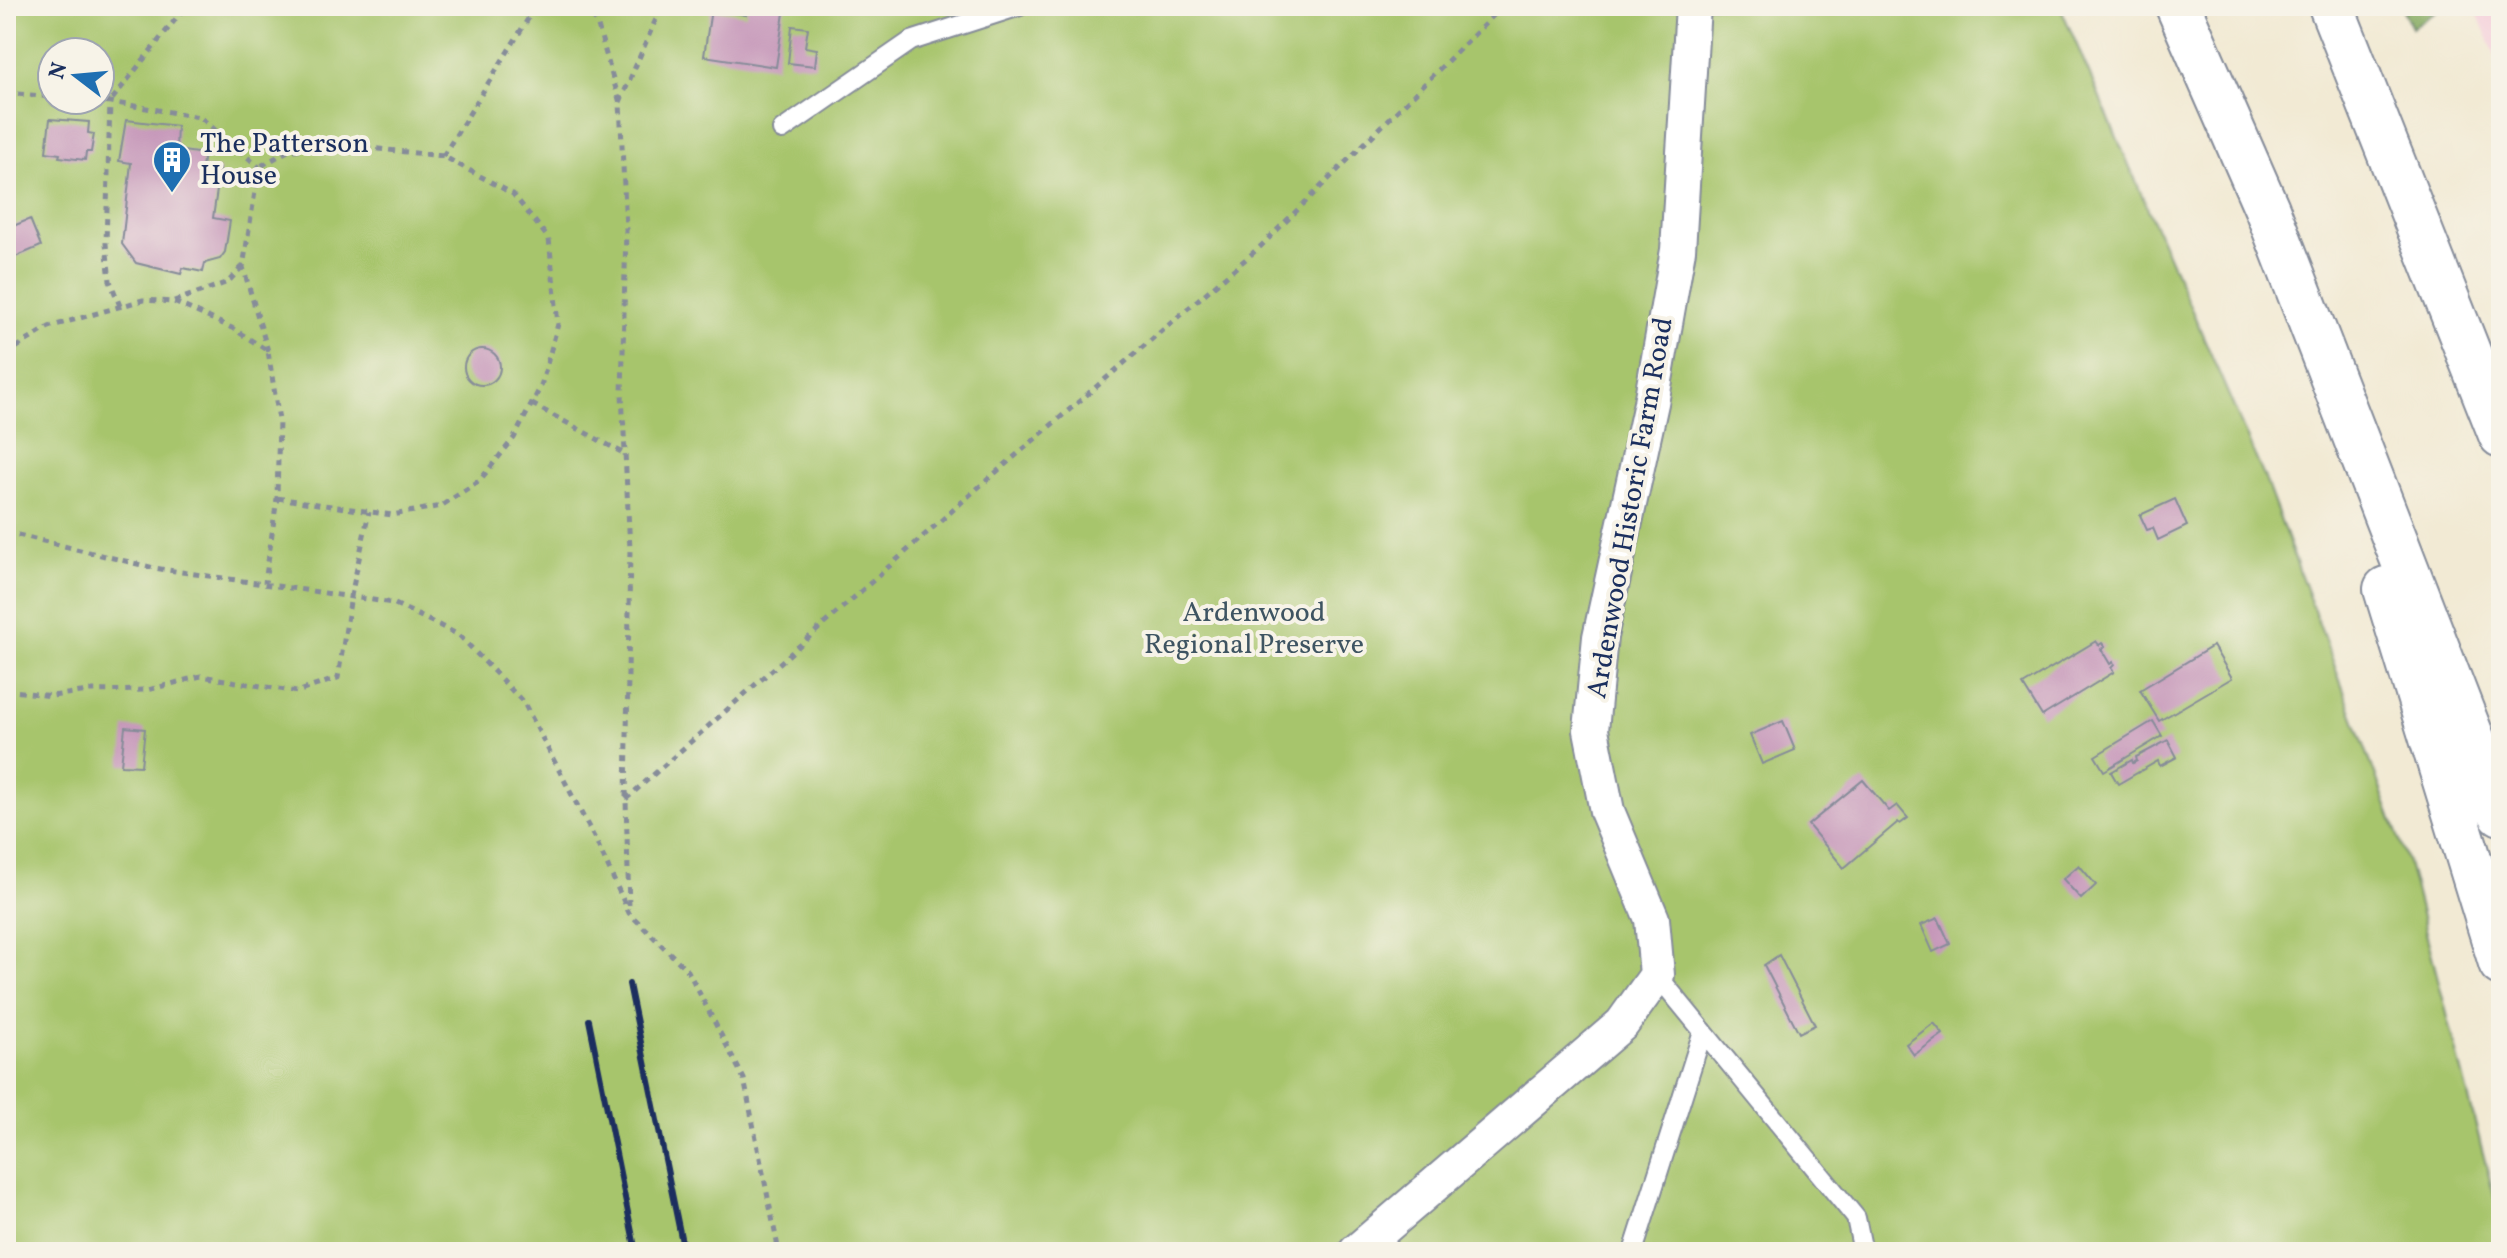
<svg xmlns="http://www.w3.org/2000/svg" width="2507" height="1258" viewBox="0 0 2507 1258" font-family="Vollkorn,serif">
<rect width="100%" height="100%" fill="#f7f3e8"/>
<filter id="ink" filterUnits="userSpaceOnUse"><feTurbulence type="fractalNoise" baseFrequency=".0125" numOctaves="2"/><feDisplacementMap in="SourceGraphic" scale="16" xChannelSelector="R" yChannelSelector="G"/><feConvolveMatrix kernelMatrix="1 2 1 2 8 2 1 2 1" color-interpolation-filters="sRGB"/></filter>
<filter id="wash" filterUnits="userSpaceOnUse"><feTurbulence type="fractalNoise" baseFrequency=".006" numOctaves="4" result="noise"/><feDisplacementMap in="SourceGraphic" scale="32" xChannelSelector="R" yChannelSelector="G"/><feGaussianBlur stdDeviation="1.8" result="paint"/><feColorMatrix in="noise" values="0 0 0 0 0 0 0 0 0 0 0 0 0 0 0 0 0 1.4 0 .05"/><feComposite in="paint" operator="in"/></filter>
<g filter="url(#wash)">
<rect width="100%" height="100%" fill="#f2ead4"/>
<path fill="#f5cfdb" d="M2474,6H2501V69Z"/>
<path fill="#a7c56c" stroke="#617a65" stroke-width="2" fill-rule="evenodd" d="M6,6H2060L2265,479L2408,863L2501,1223V1252H6ZM52,52H100V100H52Z"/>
<path fill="#85aa60" stroke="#506c5f" stroke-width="2" d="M2401,6H2443L2412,28Z"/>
<g id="blocks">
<path fill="#c494b8" d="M747,6H785L776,67L704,56L711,9L746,15Z
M792,26L808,28L805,47L817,49L815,66L788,63Z
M50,119L89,122L88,133L94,134L91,152H86L85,160L59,157L60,154L46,152Z
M126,120L177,126L176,150L204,154L202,167L220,169L213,218L230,221L225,252L220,259L205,263L203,272L183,268L181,274L136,263L122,244L131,163L119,161Z
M30,219L41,246L6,261V229Z
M464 367a18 18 0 1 1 36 0a18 18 0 1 1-36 0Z
M2175,499L2187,526L2158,540L2153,528L2147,530L2140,515Z
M2096,641L2099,645L2102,643L2105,647L2101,649L2110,664L2113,662L2114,665L2111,668L2114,672L2042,716L2023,685Z
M2213,646L2232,678L2159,721L2140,690Z
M1783,721L1795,750L1762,764L1750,735Z
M2153,721L2162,736L2104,771L2095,756Z
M125,727L145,729L141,766L121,765Z
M2168,740L2177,757L2160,766L2158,761L2118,784L2111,772L2132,760L2133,763L2137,761L2136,757Z
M1863,780L1889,811L1897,805L1908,818L1900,824L1898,822L1844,868L1808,825Z
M2079,865L2096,885L2081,899L2063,879Z
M1938,918L1950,944L1933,952L1921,925Z
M1779,955L1815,1025L1799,1033L1764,965Z
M1934,1023L1943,1034L1914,1055L1906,1044Z"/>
</g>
</g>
<g filter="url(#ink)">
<use href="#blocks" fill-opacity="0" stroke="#868c99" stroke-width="2"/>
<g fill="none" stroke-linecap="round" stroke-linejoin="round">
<defs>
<path id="lane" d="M782,130L911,41L1020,6
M1657,975L1856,1218L1863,1252
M1633,1252L1703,1031"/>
<path id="street" d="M1356,1252L1622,1024L1657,975L1652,919L1607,811L1591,730L1600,637L1651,403L1678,250L1693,6"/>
<path id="highway" d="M2178,6L2267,209L2501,813
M2331,6L2501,435
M2386,589L2501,963"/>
</defs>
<use href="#lane" stroke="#868c99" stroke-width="22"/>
<use href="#street" stroke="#868c99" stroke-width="38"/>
<use href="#highway" stroke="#868c99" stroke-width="48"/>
<path stroke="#868c99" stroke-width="5" stroke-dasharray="6 6" stroke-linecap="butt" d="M586,6L597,23L620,103L626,229L622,394L630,549L626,799L629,908
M6,93L52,97
M90,100L110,102L186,6
M620,102L659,12L665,6
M443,156L536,6
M174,301L228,282L242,267
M120,306L110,281L106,244L110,102L200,117L259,167
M268,351L243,267L259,167L288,151L333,144L443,156L513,194L549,239L558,324L541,386L514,438L480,480L441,506L392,515L277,498
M6,354L49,327L143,300L174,302L232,328L268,351L279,420L277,498L265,583
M532,404L625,454
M6,532L154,568L393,603L459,635L524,703L597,843L629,913L688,971L744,1079L779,1252
M6,690L52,696L88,691L148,690L201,676L297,692L338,678L351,596L369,512
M626,799L980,486L1261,246L1503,6"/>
<use href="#lane" stroke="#fff" stroke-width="18"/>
<use href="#street" stroke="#fff" stroke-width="34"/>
<use href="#highway" stroke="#fff" stroke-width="44"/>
<path stroke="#1b2f5e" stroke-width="6" d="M629,984L684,1252
M589,1020L636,1252"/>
</g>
</g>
<defs>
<symbol id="building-pin" viewBox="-11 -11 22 30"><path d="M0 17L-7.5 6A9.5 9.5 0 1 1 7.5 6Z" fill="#1f6fb2" stroke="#f7f3e8"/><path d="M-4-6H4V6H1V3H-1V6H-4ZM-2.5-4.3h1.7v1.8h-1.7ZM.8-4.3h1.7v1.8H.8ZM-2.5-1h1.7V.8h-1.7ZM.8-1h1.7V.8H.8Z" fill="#fff"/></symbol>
</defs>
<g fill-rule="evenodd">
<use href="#building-pin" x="150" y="138" width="44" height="60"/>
</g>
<g text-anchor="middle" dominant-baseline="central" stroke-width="8" stroke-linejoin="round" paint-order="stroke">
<g font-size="28" fill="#1b2f5e" stroke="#f7f3e8" text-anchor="start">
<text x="200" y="144">The Patterson<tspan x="200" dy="32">House</tspan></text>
</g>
<g font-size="28" fill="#1b2f5e" stroke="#f7f3e8">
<text transform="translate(1631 508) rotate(-80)">Ardenwood Historic Farm Road</text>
</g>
<g font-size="28" fill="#3e5462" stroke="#f7f3e8">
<text x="1254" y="613">Ardenwood<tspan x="1254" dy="32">Regional Preserve</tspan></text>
</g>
</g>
<rect width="2507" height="1258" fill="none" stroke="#f7f3e8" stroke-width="32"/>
<g transform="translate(76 76) rotate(286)"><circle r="38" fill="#f7f3e8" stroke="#9fa5b1" stroke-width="2"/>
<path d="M0-6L14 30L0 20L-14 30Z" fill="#1f6fb2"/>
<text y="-12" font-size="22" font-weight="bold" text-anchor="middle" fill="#1b2f5e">N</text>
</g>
</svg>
